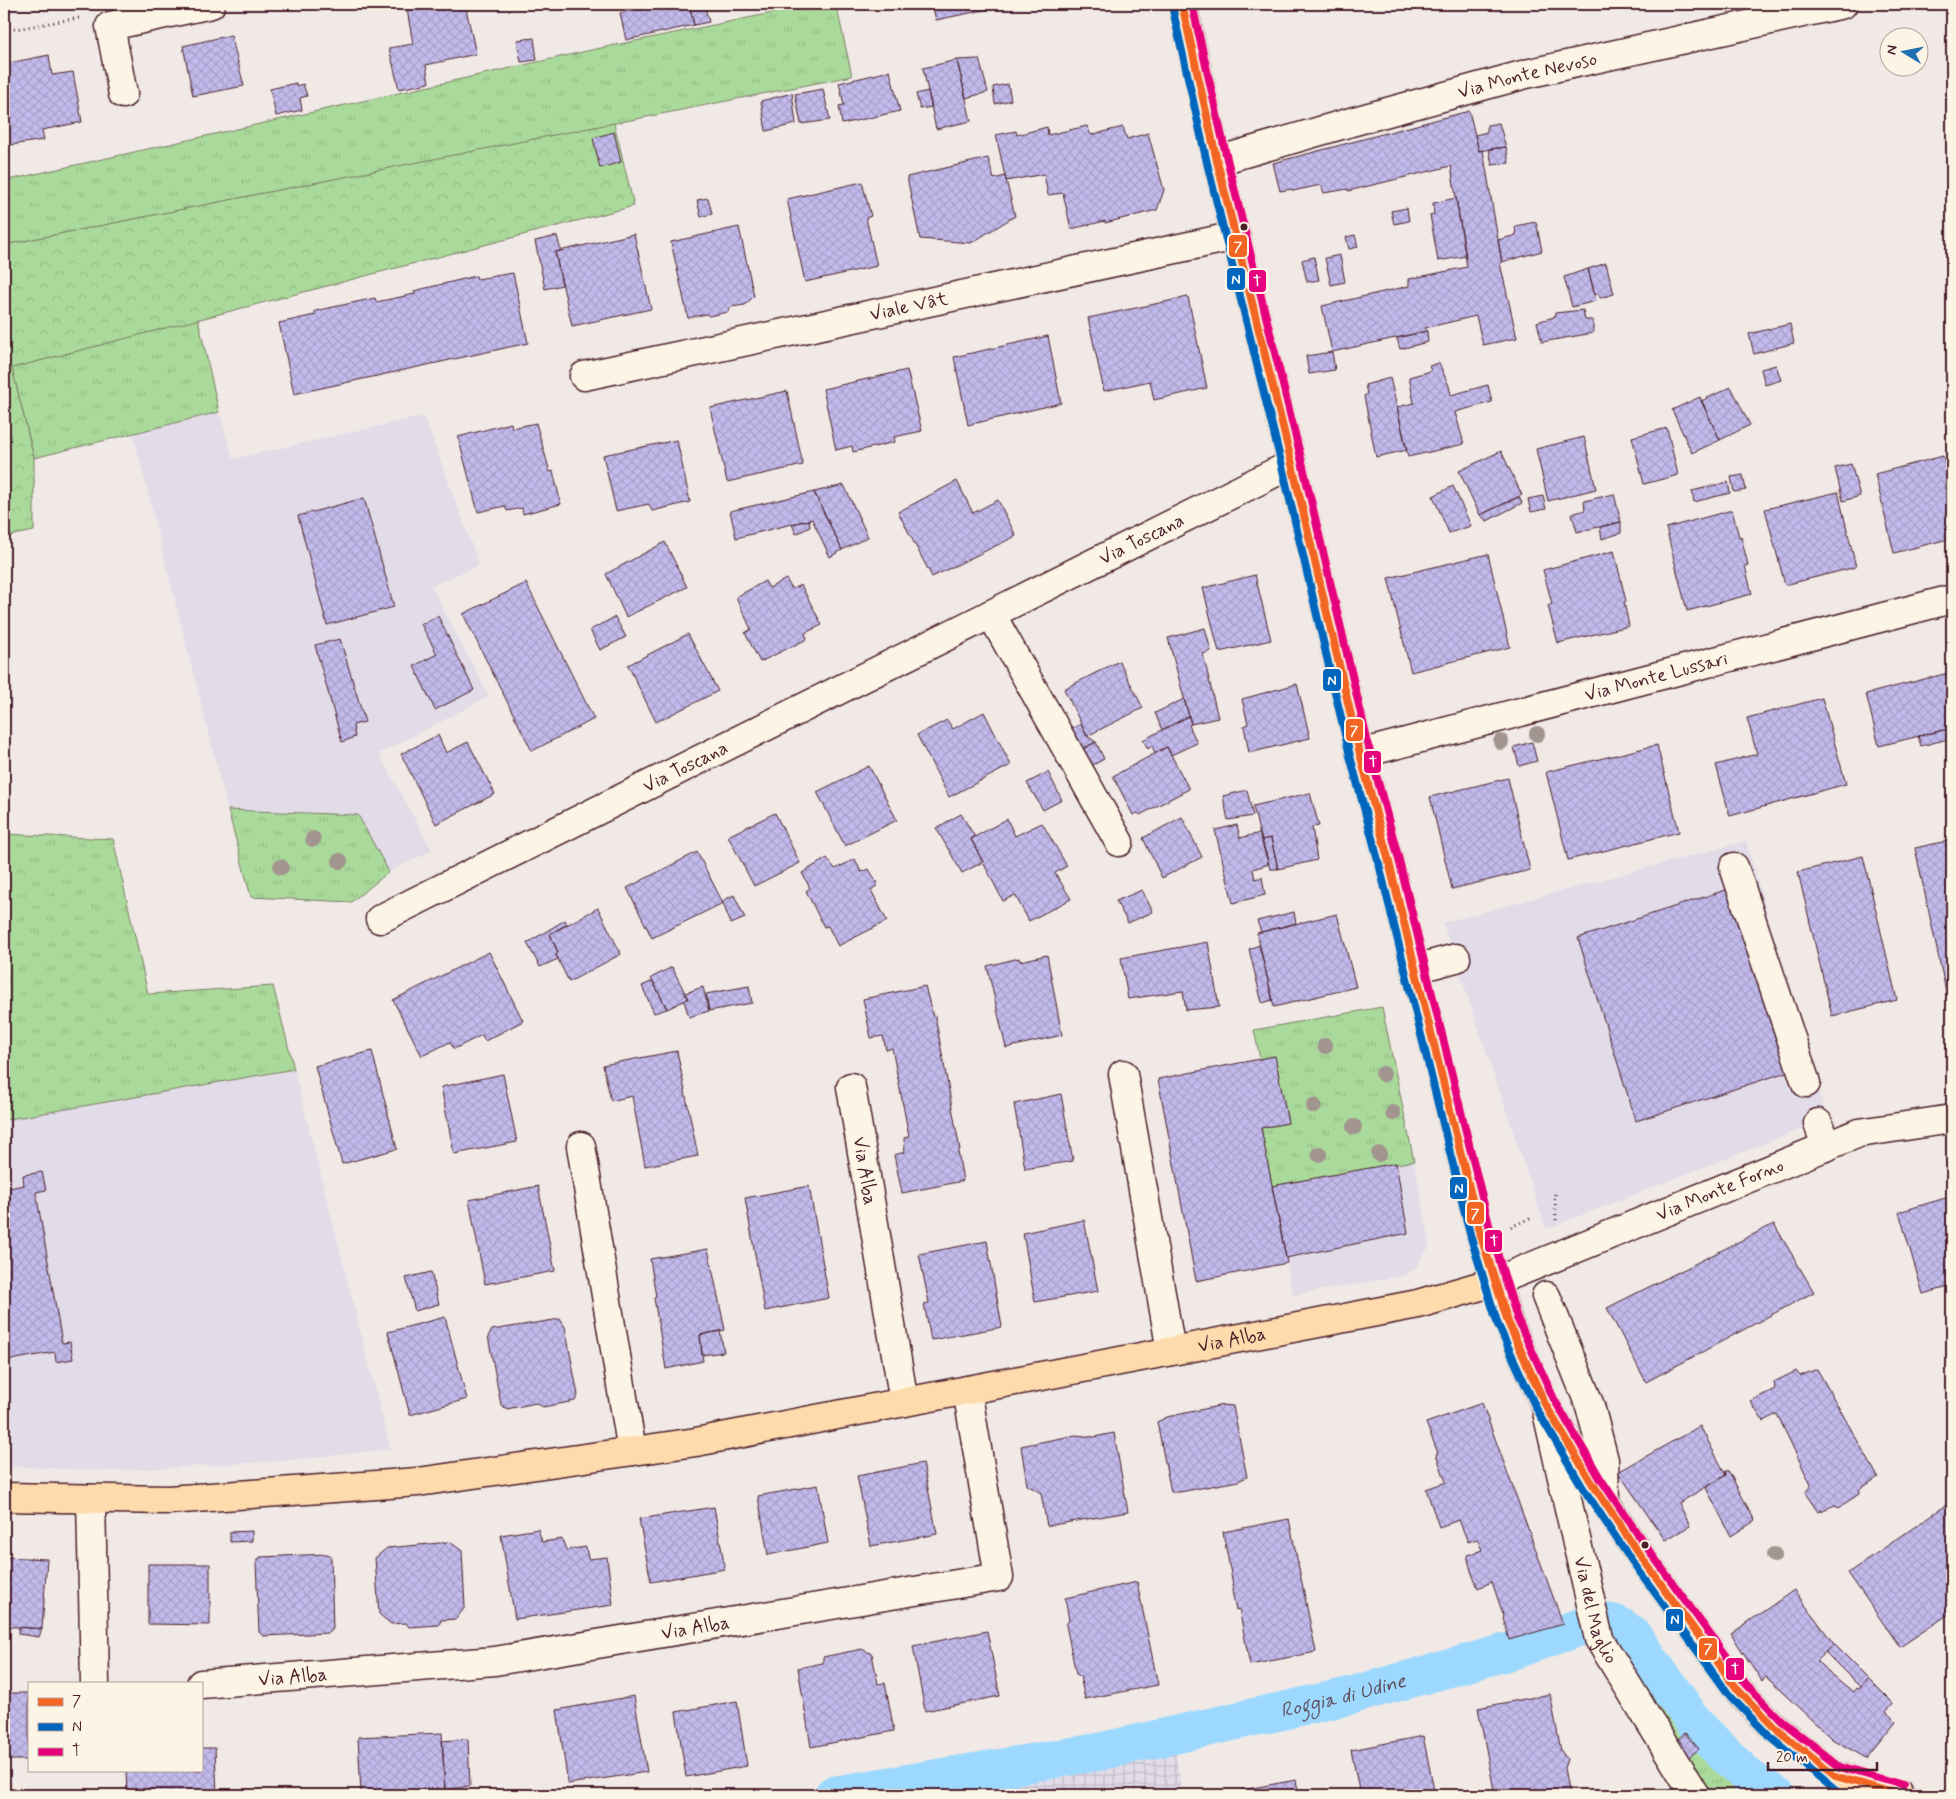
<svg xmlns="http://www.w3.org/2000/svg" width="1956" height="1799" viewBox="0 0 1956 1799" font-family="Mynerve,sans-serif">
<defs>
<pattern id="industrial-grid" width="8" height="8" patternUnits="userSpaceOnUse" patternTransform="scale(1.25)"><rect width="8" height="8" fill="#e2dbe8"/><path d="M0 4h8M4 0v8" fill="none" stroke="#c3bcc7"/></pattern>
<pattern id="grass-tufts" width="24" height="20" patternUnits="userSpaceOnUse" patternTransform="scale(1.25)"><rect width="24" height="20" fill="#aada9b"/><path d="M3 7l-1-3M5 7V3M7 7l1-3M15 17l-1-3M17 17v-4M19 17l1-3" fill="none" stroke="#94bb86"/></pattern>
<pattern id="forest-crowns" width="20" height="18" patternUnits="userSpaceOnUse" patternTransform="scale(1.25)"><rect width="20" height="18" fill="#aada9b"/><path d="M2 6a3 3 0 1 1 6 0M12 15a3 3 0 1 1 6 0" fill="none" stroke="#94bb86"/></pattern>
<pattern id="building-cross-hatch" width="8" height="8" patternUnits="userSpaceOnUse" patternTransform="scale(1.25)"><rect width="8" height="8" fill="#c2baeb"/><path d="M0 0l8 8M0 8l8-8" fill="none" stroke="#a89fca"/></pattern>
</defs>
<rect width="100%" height="100%" fill="#f0e9e6"/>
<filter id="ink" filterUnits="userSpaceOnUse"><feTurbulence type="fractalNoise" baseFrequency=".02" numOctaves="2"/><feDisplacementMap in="SourceGraphic" scale="10" xChannelSelector="R" yChannelSelector="G"/><feConvolveMatrix kernelMatrix="1 2 1 2 8 2 1 2 1" color-interpolation-filters="sRGB"/></filter>
<g filter="url(#ink)">
<path fill="#e2dbe8" d="M219,412L233,459L424,416L479,565L431,586L489,696L379,754L432,850L389,872L358,815L228,810L133,434Z
M1746,841L1827,1119L1546,1229L1443,923Z
M294,1069L390,1449L282,1461L111,1471L4,1466V1117Z
M1414,1161L1429,1239L1428,1248L1415,1269L1405,1275L1391,1278L1293,1295L1272,1186Z"/>
<path fill="url(#industrial-grid)" d="M1175,1750L1182,1795H906Z"/>
<path fill="url(#grass-tufts)" stroke="#7a7c63" d="M816,4H836L852,76L4,245V181L596,49Z
M198,319L219,412L34,458L12,368Z
M228,810L358,815L389,872L351,902L251,897Z
M4,834L113,839L148,994L273,986L294,1069L4,1120Z
M1382,1007L1414,1161L1272,1186L1261,1128L1288,1123L1275,1056L1260,1059L1254,1030Z
M1615,1633L1685,1733L1763,1795H1713L1676,1741L1611,1636Z"/>
<path fill="url(#forest-crowns)" stroke="#7a7c63" d="M614,123L634,206L12,368L34,458V531L4,537V245Z"/>
<g fill="none" stroke-linecap="round" stroke-linejoin="round">
<path stroke="#9dd9fe" stroke-width="38" id="s1" d="M833,1795L1098,1752L1349,1696L1514,1650L1595,1622C1614,1622 1619,1623 1633,1636L1697,1726L1748,1777L1775,1795"/>
</g>
<path fill="url(#building-cross-hatch)" stroke="#4a1f2b" d="M406,4H465L476,54L426,65L429,83L399,89L389,48L413,44Z
M581,4H599L582,8Z
M656,4H689L694,25L626,40L620,13Z
M689,4H704L709,22L694,25Z
M882,4H895L896,6L884,9Z
M932,4H1013L936,20Z
M231,35L244,86L193,96L183,46Z
M534,38L537,60L521,62L517,40Z
M49,55L52,75L73,72L82,122L42,130L44,140L4,146V64Z
M979,59L988,92L966,98L957,60Z
M957,60L971,121L936,129L923,68Z
M890,71L900,111L842,124L839,106L844,105L839,83Z
M296,83V86L303,84L307,96L300,98L302,110L276,116L270,89Z
M1008,84L1011,100L995,104L993,87Z
M823,89L830,120L801,124L795,94Z
M928,91L932,107L920,109L916,94Z
M792,93L796,124L766,131L761,101Z
M1469,111L1479,151L1483,150L1502,263H1500L1517,338L1483,345L1476,316L1425,328L1427,331L1332,352L1322,306L1409,286V279L1467,267L1451,166L1348,191V189L1324,193L1321,185L1293,191L1292,189L1280,191L1273,163Z
M1499,123L1506,147L1479,151L1475,135L1487,132V125Z
M1087,126L1091,135L1123,127L1127,139L1148,133L1164,190L1157,210L1105,223V221L1071,229L1063,193L1048,195L1044,174L1006,181L996,135L1016,131L1017,135L1047,127L1048,135Z
M614,132L621,162L600,168L593,138Z
M1506,147L1509,163L1492,165L1489,149Z
M988,158L994,179L1005,176L1015,216L971,243L920,239L907,177Z
M862,182L871,216L866,218L877,266L805,282L787,199Z
M708,198L712,214L701,217L697,200Z
M1456,198L1466,256L1438,261L1430,215L1434,214L1433,203Z
M1407,208L1409,221L1394,224L1391,211Z
M1536,222L1542,251L1502,262L1498,240L1516,235L1515,226Z
M739,227L754,296L745,305L731,307L728,312L709,316L706,314L688,318L671,242Z
M634,234L651,309L572,326L555,252Z
M1355,235L1358,247L1349,249L1346,237Z
M557,236L561,251L555,252L562,285L545,289L535,241Z
M1340,255L1345,282L1331,285L1325,258Z
M1314,257L1319,280L1307,282L1302,260Z
M1606,263L1614,294L1600,298L1599,294L1595,295L1588,269Z
M1588,269L1596,301L1572,307L1564,277Z
M513,273L528,343L294,394L279,323L315,315V311L375,298L376,302L415,294L414,291L476,276L477,279Z
M1188,297L1207,388L1154,400L1150,381L1104,391L1088,318Z
M1583,310L1585,320H1593V333L1542,342L1537,322L1554,317L1555,313Z
M1790,324L1794,343L1754,354L1749,334Z
M1427,331L1428,342L1400,349L1397,338Z
M1048,336L1061,403L968,425L954,357Z
M1332,352L1335,370L1309,374L1306,356Z
M1439,363L1449,386L1451,395L1488,385L1492,402L1455,412L1464,444L1408,457L1397,407L1414,403L1409,377L1431,371L1429,366Z
M1776,365L1781,380L1765,385L1761,369Z
M907,370L922,431L894,437L895,442L853,452L852,446L836,450L823,389Z
M1390,378L1407,450L1376,457L1364,396L1367,394L1365,385Z
M1731,387L1750,425L1720,440L1701,401Z
M787,391L803,465L727,482L710,408Z
M1700,397L1720,440L1692,453L1672,410Z
M511,423L512,428L536,423L550,472L553,471L561,504L523,514L522,508L507,511L505,506L478,512L458,437Z
M1667,428L1678,475L1644,484L1632,437Z
M1584,437L1596,489L1548,501L1536,449Z
M677,440L690,502L652,511L649,504L616,511L603,455Z
M1501,451L1522,495L1480,515L1459,471Z
M1943,456L1952,494V538L1894,553L1875,474Z
M1851,464L1860,496L1843,501L1835,468Z
M1743,475L1746,490L1734,492L1731,477Z
M957,481L973,513L998,500L1016,536L932,577L898,512Z
M1728,482L1730,493L1694,502L1692,491Z
M844,485L868,537L842,550L814,492Z
M1453,486L1471,526L1449,533L1433,496Z
M814,492L842,550L830,557L812,519L736,538L730,511Z
M1838,492L1856,567L1785,585L1765,509Z
M1614,494L1621,522L1577,532L1572,514L1585,510L1584,501Z
M1543,496L1546,509L1531,512L1528,499Z
M1519,497L1522,503L1487,521L1480,515Z
M364,498L394,607L327,625L298,516Z
M1732,510L1739,537L1741,536L1748,565L1745,566L1752,594L1687,611L1666,528Z
M809,520L810,527L796,534L792,524Z
M1621,522V533L1602,539L1600,527Z
M665,542L687,587L626,617L606,574Z
M1614,551L1626,601L1624,602L1629,626L1558,643L1548,606L1552,604L1543,570Z
M1488,554L1510,647L1411,672L1388,578Z
M1255,575L1271,640L1219,652L1203,588Z
M786,579L792,589L801,585L822,625L805,633L807,639L760,662L745,633L751,629L736,597L765,581L769,588Z
M526,583L594,719L532,751L463,614Z
M438,616L474,690L435,710L414,666L437,654L421,624Z
M615,617L626,637L600,650L590,630Z
M1205,628L1211,651L1203,654L1218,718L1191,724L1168,638Z
M688,634L718,691L656,722L628,665Z
M340,639L365,722L353,725L355,737L342,742L315,645Z
M1119,661L1143,708L1087,736L1064,689Z
M1952,672V728L1879,746L1866,694Z
M1297,684L1310,738L1249,753L1244,726L1248,724L1242,699Z
M1822,698L1846,784L1730,816L1716,765L1757,754L1747,718Z
M1184,699L1189,716L1162,730L1155,713Z
M984,712L1011,765L949,797L917,735L947,720L953,729Z
M1189,716L1191,724L1189,725L1197,743L1171,755L1167,747L1155,753L1152,746L1148,749L1143,740Z
M1081,724L1087,736L1096,742L1071,755L1061,733Z
M1952,728V738L1921,746L1918,736Z
M438,735L446,753L468,742L495,794L436,824L401,754Z
M1096,742L1104,759L1080,772L1071,755Z
M1532,742L1537,761L1519,766L1514,747Z
M1657,745L1679,832L1568,860L1546,772Z
M1167,747L1189,789L1140,815L1138,813L1133,815L1113,776Z
M869,766L897,820L845,846L817,792Z
M1048,772L1062,800L1043,810L1027,783Z
M1508,778L1530,870L1452,889L1430,797Z
M1247,790L1253,816L1228,820L1223,796Z
M1310,793L1319,826L1312,827L1317,860L1278,869L1271,838L1261,840L1253,806Z
M775,813L800,863L754,886L728,836Z
M961,814L975,837L971,839L983,862L962,873L936,828Z
M1182,817L1202,857L1162,878L1143,838Z
M1007,819L1015,836L1042,823L1067,866L1055,873L1071,899L1029,921L1015,895L1003,901L971,839Z
M1237,825L1240,838L1260,833L1269,864L1253,869L1255,879L1262,877L1265,895L1233,903L1215,830Z
M1271,838L1278,869H1270L1261,840Z
M1952,840V1019L1915,848Z
M697,852L723,903L652,938L627,888Z
M1863,856L1897,1000L1832,1016L1798,872Z
M827,858L835,869L855,859L861,872L869,869L878,885L871,890L887,921L838,946L828,926L824,927L806,891L810,888L802,873Z
M1735,887L1793,1070L1636,1121L1578,938Z
M1142,890L1153,912L1128,923L1116,901Z
M734,895L745,918L731,924L722,901Z
M598,908L621,954L569,982L556,955L558,953L550,934Z
M1294,912L1296,923L1261,932L1257,921Z
M1337,914L1356,987L1274,1007L1257,933Z
M565,920L567,924L550,934L558,953L556,955L558,959L540,967L527,943Z
M1208,942L1219,1007L1186,1010L1183,991L1128,999L1121,958Z
M1259,945L1273,1000L1262,1003L1249,949Z
M489,952L523,1021L485,1041L482,1035L454,1049L450,1042L422,1056L393,1000Z
M1047,955L1062,1035L1006,1048L987,966L1019,958L1020,961Z
M672,967L688,999L667,1009L651,978Z
M653,981L667,1009L654,1013L642,986Z
M749,986L752,1003L709,1011L706,994Z
M925,986L933,1017L935,1016L960,1150L958,1151L963,1181L902,1193L894,1155L905,1152L904,1138L909,1136L892,1048L886,1050L883,1036L871,1038L863,999Z
M703,987L709,1011L689,1017L684,1001L688,999L685,993Z
M372,1051L397,1149L342,1164L315,1066Z
M677,1051L698,1156L645,1166L632,1096L611,1101L603,1065Z
M1275,1056L1288,1123L1261,1128L1287,1263L1196,1281L1158,1079Z
M503,1074L517,1142L454,1154L441,1087Z
M1061,1094L1073,1161L1025,1169L1014,1104Z
M1396,1163L1408,1233L1286,1258L1272,1186Z
M42,1172L46,1190L36,1192L62,1343L70,1342L73,1359L56,1362L55,1352L5,1361L4,1189L24,1185L23,1175Z
M538,1186L555,1271L485,1284L469,1200Z
M809,1186L829,1298L765,1311L745,1198Z
M1952,1196V1286L1923,1294L1899,1212Z
M1084,1220L1098,1291L1035,1302L1023,1233Z
M1774,1224L1814,1292L1646,1382L1607,1308Z
M987,1241L1002,1327L931,1340L924,1304L929,1303L919,1254Z
M708,1249L725,1330L700,1335L703,1361L666,1369L654,1298L656,1297L650,1259Z
M431,1272L439,1304L415,1311L406,1278Z
M445,1317L467,1399L410,1415L388,1332Z
M560,1319L565,1327L578,1395L575,1401L543,1407L536,1403L507,1409L501,1405L488,1336L492,1330Z
M720,1331L724,1352L702,1355L700,1335Z
M1817,1369L1878,1477L1859,1490V1494L1838,1508L1835,1505L1818,1512L1805,1493L1811,1485L1777,1414L1763,1421L1750,1401L1775,1389L1774,1382L1796,1371L1800,1376Z
M1482,1403L1563,1624L1509,1640L1503,1618L1504,1617L1492,1582L1478,1588L1471,1571L1467,1555L1482,1550L1477,1539L1468,1542L1459,1520L1439,1527L1426,1489L1446,1482L1436,1454L1438,1453L1426,1423Z
M1223,1405L1233,1406L1247,1477L1238,1481L1180,1492H1171L1157,1422L1167,1417Z
M1700,1426L1726,1475L1679,1503L1690,1526L1665,1540L1618,1472Z
M1114,1433L1128,1512L1047,1526L1041,1493L1027,1485L1021,1446L1076,1435L1094,1437Z
M923,1463L937,1534L871,1546L857,1476Z
M1728,1470L1755,1521L1731,1536L1706,1488L1726,1475L1725,1472Z
M818,1485L828,1543L768,1555L758,1496Z
M1952,1501V1612L1900,1647L1848,1573Z
M714,1507L725,1569L651,1582L639,1519Z
M1289,1519L1316,1652L1250,1665L1239,1609L1236,1610L1232,1591L1234,1590L1223,1532Z
M538,1529L542,1542L562,1539L566,1550L586,1547L588,1559L607,1557L613,1605L515,1619L501,1535Z
M252,1531V1541L230,1542V1532Z
M450,1542L462,1551L465,1607L456,1619L441,1620L439,1625L409,1627L406,1623L391,1624L379,1614L375,1558L387,1548Z
M328,1554L331,1558L333,1629L329,1633L263,1636L259,1632L256,1563L260,1557Z
M4,1557L47,1559L42,1629L4,1626Z
M148,1564H210V1625L148,1624Z
M1137,1582L1158,1685L1085,1699L1080,1676L1076,1674L1066,1625L1069,1620L1065,1598Z
M1794,1590L1834,1644L1816,1661L1853,1692L1856,1688L1858,1689L1868,1678L1893,1703L1886,1712L1896,1721L1866,1758L1832,1739L1766,1677L1762,1681L1731,1634Z
M19,1627L42,1629L39,1637L18,1634Z
M987,1631L1000,1696L925,1711L913,1646Z
M1834,1644L1868,1678L1860,1687L1825,1652Z
M862,1649L872,1654L878,1684L885,1683L894,1731L811,1747L798,1668L823,1663V1657Z
M4,1693H29V1760H4Z
M1550,1694L1561,1751L1567,1759L1564,1768L1569,1795H1495L1478,1708Z
M634,1696L647,1772L568,1784L557,1710Z
M737,1701L747,1766L686,1777L676,1712Z
M442,1733L445,1790L361,1793L358,1737Z
M1685,1733L1699,1749L1689,1757L1676,1741Z
M1423,1736L1435,1795H1360L1351,1750Z
M468,1739L470,1786L445,1790L442,1741Z
M201,1748H215L217,1795H127L126,1770H201Z
M1296,1780L1299,1795H1225V1793Z"/>
<g fill="none" stroke-linecap="round" stroke-linejoin="round">
<defs>
<g id="minor">
<path d="M123,94L110,26L211,4"/>
<path id="s2" d="M1217,161L1351,122L1526,74L1843,4"/>
<path id="s3" d="M584,376L1236,236"/>
<path d="M991,614L1119,842"/>
<path id="s4" d="M1360,754L1952,599"/>
<path d="M1734,867L1806,1083"/>
<path id="s5" d="M380,919L1292,464"/>
<path d="M1415,969L1456,958"/>
<path d="M1123,1074L1171,1351"/>
<path id="s6" d="M851,1087L904,1402"/>
<path d="M1818,1123L1826,1147"/>
<path d="M581,1146L632,1451"/>
<path id="s7" d="M1494,1282L1859,1133L1952,1119"/>
<path d="M1546,1296L1590,1406L1604,1460L1605,1502"/>
<path id="s8" d="M1547,1412L1599,1639L1695,1795"/>
<path d="M91,1499L95,1683"/>
<path id="s9" d="M201,1684L495,1661L999,1577L967,1390"/>
</g>
<g id="major">
<path d="M1182,4L1217,161L1292,464L1360,754L1388,858L1481,1236L1508,1322L1545,1404L1592,1483L1637,1551L1738,1690L1774,1727L1835,1776L1856,1795"/>
<path id="s10" d="M4,1497L168,1500L418,1482L696,1442L1418,1304L1494,1282"/>
<path d="M1839,1777L1900,1795"/>
</g>
</defs>
<use href="#minor" stroke="#4a1f2b" stroke-width="31"/>
<use href="#major" stroke="#4a1f2b" stroke-width="31"/>
<path stroke="#4a1f2b" stroke-width="3" stroke-dasharray="1 4" stroke-linecap="butt" d="M4,31L79,18
M1555,1194L1556,1220
M1511,1227L1532,1217"/>
<use href="#minor" stroke="#fcf5e5" stroke-width="28"/>
<use href="#major" stroke="#fedbac" stroke-width="28"/>
<defs>
<path id="bus-1" d="M1182,4L1217,161L1292,464L1360,754L1388,858L1481,1236L1508,1322L1545,1404L1592,1483L1637,1551L1738,1690L1774,1727L1835,1776L1900,1795"/>
<path id="bus-2" d="M1172,6L1207,163L1282,466L1350,756L1378,860L1471,1238L1498,1325L1536,1408L1583,1488L1629,1557L1730,1696L1768,1735L1841,1795"/>
<path id="bus-3" d="M1192,4L1227,159L1302,462L1370,752L1398,856L1491,1233L1517,1318L1554,1399L1600,1478L1645,1545L1746,1684L1781,1720L1840,1767L1903,1785"/>
</defs>
<use href="#bus-1" stroke="#fcf5e5" stroke-width="11"/>
<use href="#bus-2" stroke="#fcf5e5" stroke-width="11"/>
<use href="#bus-3" stroke="#fcf5e5" stroke-width="11"/>
<use href="#bus-1" stroke="#f26522" stroke-width="8"/>
<use href="#bus-2" stroke="#0065bd" stroke-width="8"/>
<use href="#bus-3" stroke="#e5007d" stroke-width="8"/>
</g>
<g fill="#a2948f">
<circle cx="1537" cy="734" r="8"/>
<circle cx="1501" cy="742" r="8"/>
<circle cx="313" cy="839" r="8"/>
<circle cx="340" cy="861" r="8"/>
<circle cx="281" cy="867" r="8"/>
<circle cx="1325" cy="1046" r="8"/>
<circle cx="1383" cy="1074" r="8"/>
<circle cx="1314" cy="1106" r="8"/>
<circle cx="1393" cy="1113" r="8"/>
<circle cx="1354" cy="1127" r="8"/>
<circle cx="1319" cy="1154" r="8"/>
<circle cx="1379" cy="1154" r="8"/>
<circle cx="1774" cy="1555" r="8"/>
</g>
</g>
<g fill="#4a1f2b" stroke="#fcf5e5" stroke-width="2">
<circle cx="1244" cy="227" r="4.5"/>
<circle cx="1645" cy="1545" r="4.5"/>
</g>
<g text-anchor="middle" dominant-baseline="central" stroke-width="4" stroke-linejoin="round" paint-order="stroke">
<g font-size="19" fill="#4a1f2b" stroke="#fcf5e5">
<text stroke="none"><textPath href="#s2" startOffset="322">Via Monte Nevoso</textPath></text>
<text stroke="none"><textPath href="#s3" startOffset="332">Viale Vât</textPath></text>
<text stroke="none"><textPath href="#s5" startOffset="851">Via Toscana</textPath></text>
<text stroke="none"><textPath href="#s4" startOffset="306">Via Monte Lussari</textPath></text>
<text stroke="none"><textPath href="#s5" startOffset="341">Via Toscana</textPath></text>
<text stroke="none"><textPath href="#s6" startOffset="85">Via Alba</textPath></text>
<text stroke="none"><textPath href="#s7" startOffset="244">Via Monte Forno</textPath></text>
<text stroke="none"><textPath href="#s10" startOffset="1241">Via Alba</textPath></text>
<text stroke="none"><textPath href="#s8" startOffset="204">Via del Maglio</textPath></text>
<text stroke="none"><textPath href="#s9" startOffset="498">Via Alba</textPath></text>
<text stroke="none"><textPath href="#s9" startOffset="92">Via Alba</textPath></text>
</g>
<g font-size="20" font-style="italic" fill="#5f4e60" stroke="#fcf5e5">
<text stroke="none"><textPath href="#s1" startOffset="520">Roggia di Udine</textPath></text>
</g>
</g>
<g stroke="#fcf5e5" stroke-width="2">
<rect x="1228" y="234" width="20" height="24" rx="5" fill="#f26522"/>
<rect x="1226" y="267" width="20" height="24" rx="5" fill="#0065bd"/>
<rect x="1248" y="269" width="19" height="24" rx="5" fill="#e5007d"/>
<rect x="1322" y="668" width="20" height="24" rx="5" fill="#0065bd"/>
<rect x="1345" y="718" width="19" height="24" rx="5" fill="#f26522"/>
<rect x="1363" y="750" width="19" height="24" rx="5" fill="#e5007d"/>
<rect x="1449" y="1176" width="19" height="24" rx="5" fill="#0065bd"/>
<rect x="1466" y="1201" width="19" height="24" rx="5" fill="#f26522"/>
<rect x="1484" y="1229" width="19" height="24" rx="5" fill="#e5007d"/>
<rect x="1665" y="1608" width="19" height="24" rx="5" fill="#0065bd"/>
<rect x="1698" y="1637" width="20" height="24" rx="5" fill="#f26522"/>
<rect x="1725" y="1657" width="20" height="24" rx="5" fill="#e5007d"/>
</g>
<g font-size="14" text-anchor="middle" font-weight="bold" fill="#fff">
<text x="1238" y="251">7</text>
<text x="1236" y="284">N</text>
<text x="1257" y="286">T</text>
<text x="1332" y="685">N</text>
<text x="1354" y="735">7</text>
<text x="1373" y="767">T</text>
<text x="1459" y="1193">N</text>
<text x="1475" y="1218">7</text>
<text x="1494" y="1246">T</text>
<text x="1675" y="1624">N</text>
<text x="1708" y="1653">7</text>
<text x="1735" y="1674">T</text>
</g>
<rect width="1956" height="1799" fill="none" stroke="#fcf5e5" stroke-width="20"/>
<rect x="10" y="10" width="1936" height="1779" fill="none" stroke="#4a1f2b" stroke-width="2" filter="url(#ink)"/>
<rect x="28" y="1682" width="175" height="90" fill="#fcf5e5" stroke="#b59f9b"/>
<rect x="38" y="1698" width="25" height="8" fill="#f26522" stroke="#b59f9b"/>
<text x="72" y="1706" font-size="15" fill="#4a1f2b">7</text>
<rect x="38" y="1723" width="25" height="8" fill="#0065bd" stroke="#b59f9b"/>
<text x="72" y="1732" font-size="15" fill="#4a1f2b">N</text>
<rect x="38" y="1748" width="25" height="8" fill="#e5007d" stroke="#b59f9b"/>
<text x="72" y="1756" font-size="15" fill="#4a1f2b">T</text>
<g transform="translate(1904 52) rotate(280)"><circle r="24" fill="#fcf5e5" stroke="#b59f9b"/>
<path d="M0-4L9 19L0 12L-9 19Z" fill="#1f6fb2"/>
<text y="-8" font-size="14" font-weight="bold" text-anchor="middle" fill="#4a1f2b">N</text>
</g>
<path d="M1768 1762v8h109v-8" fill="none" stroke="#4a1f2b" stroke-width="2.5"/>
<text x="1776" y="1762" font-size="15" fill="#4a1f2b" stroke="#fcf5e5" stroke-width="4" paint-order="stroke">20 m</text>
</svg>
